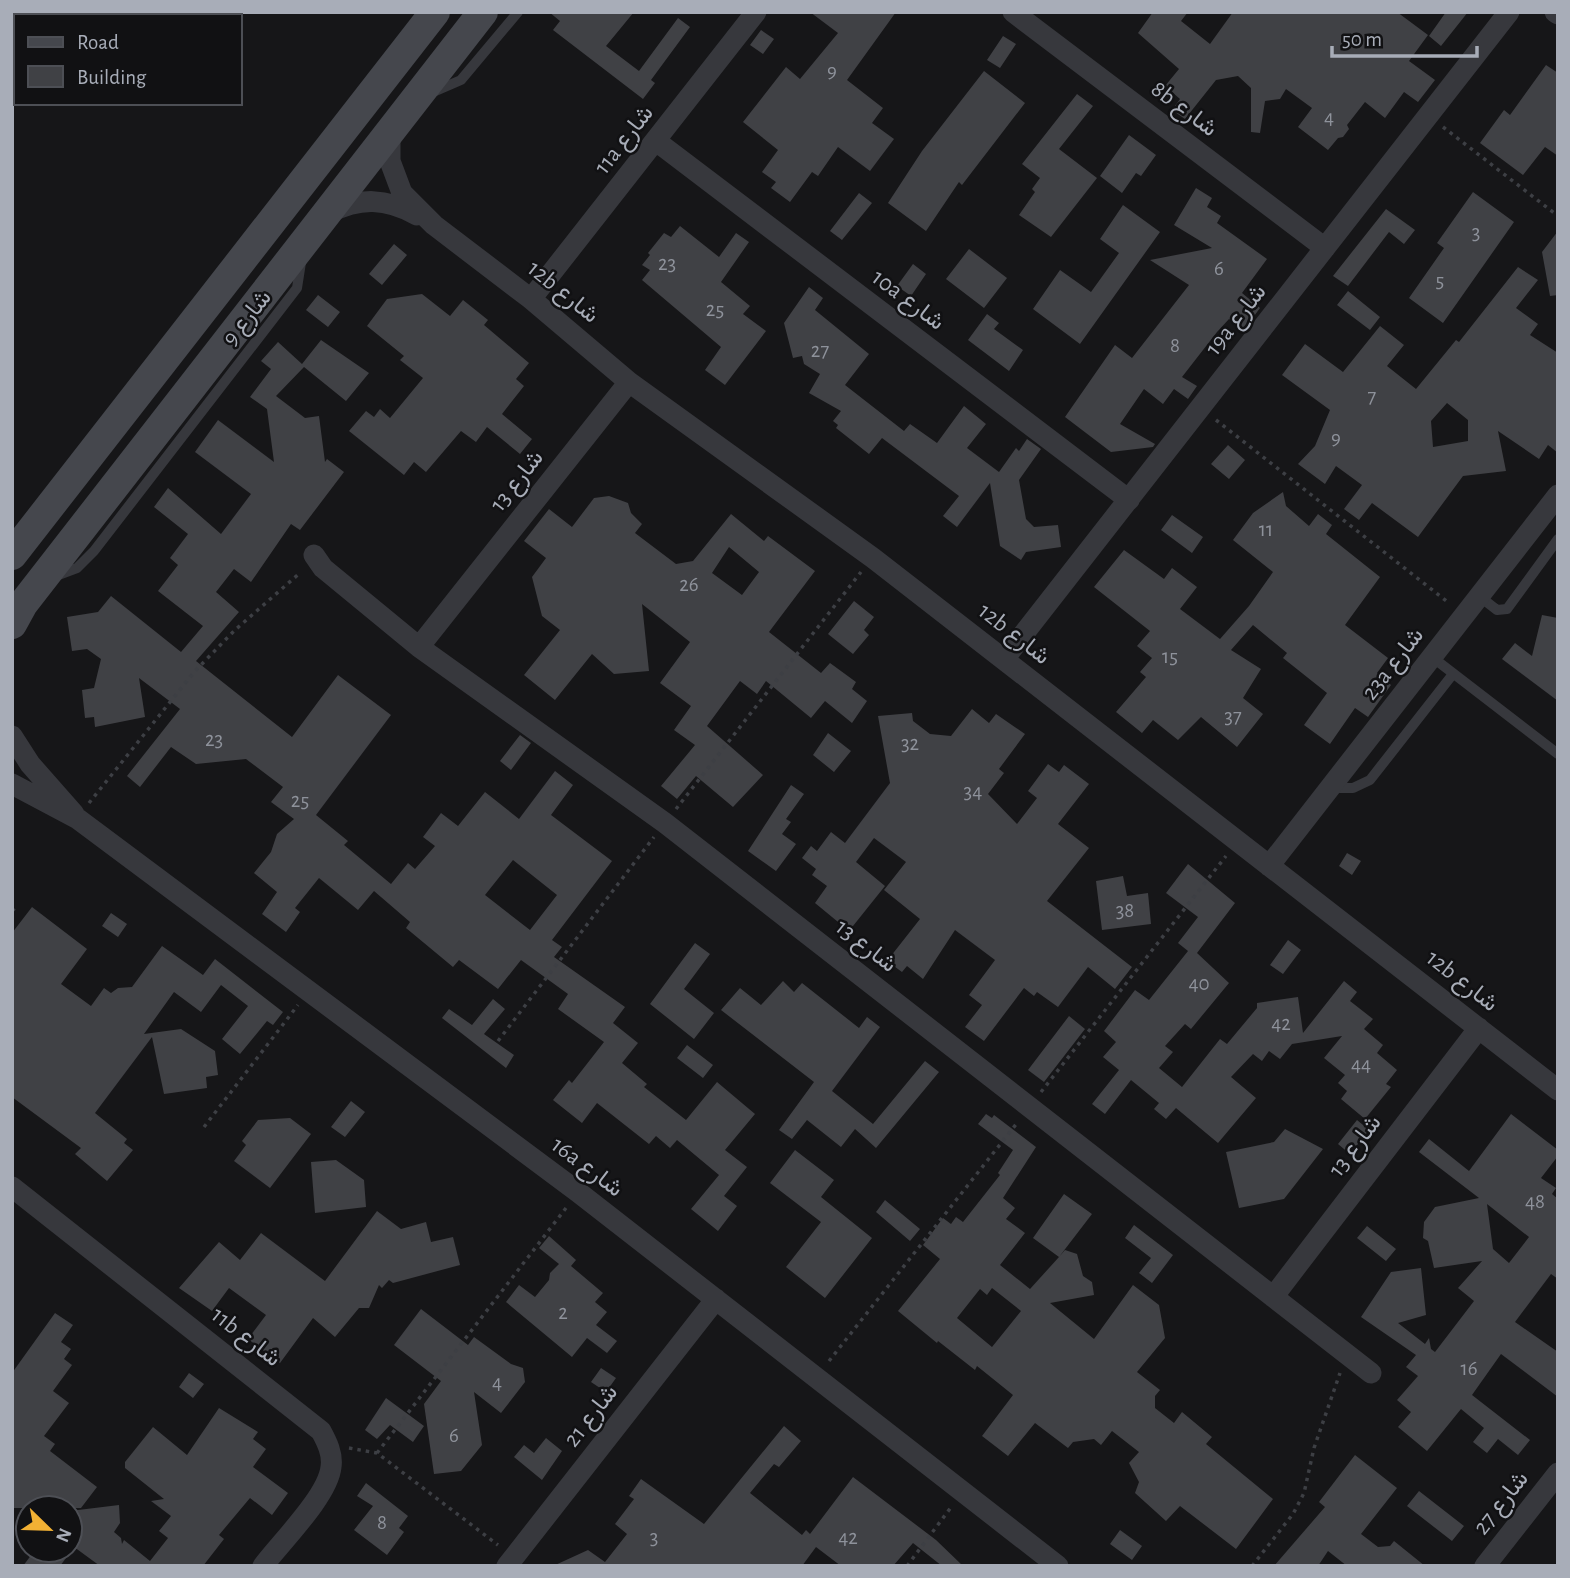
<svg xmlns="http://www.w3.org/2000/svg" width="1570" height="1578" viewBox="0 0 1570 1578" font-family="'Alegreya Sans',Vazirmatn,sans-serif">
<rect width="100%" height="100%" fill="#161618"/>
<path fill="#404145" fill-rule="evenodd" d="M549,12H634L606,46L639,71L678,18L690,27L651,80L655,83L643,99L553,30L560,21Z
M810,12H896L847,80L883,108L872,123L894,139L870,171L838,147L818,176L812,172L790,202L771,188L776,182L762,172L778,150L743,122L786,67L800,79L838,33Z
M1153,12H1188L1181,21L1210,44L1233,12H1397L1428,35L1409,61L1435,80L1418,102L1404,92L1385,118L1365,102L1347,125L1349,129L1343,137L1338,138L1328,150L1298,127L1312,108L1286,89L1280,99L1265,101L1260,133L1251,132V88L1238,76L1216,80L1185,119L1172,110L1180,99L1165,86L1179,69L1138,33Z
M1446,12H1468L1441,46L1429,36Z
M761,30L774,39L763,54L750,45Z
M1003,36L1016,44L1000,68L987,60Z
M1546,65L1558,73V156L1545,147L1523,175L1480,143L1504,110L1510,115Z
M984,71L1025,103L962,185L959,182L926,231L888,203L922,151Z
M1077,94L1093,106L1059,149L1097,178L1051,237L1019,215L1035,192L1032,189L1040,178L1022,164Z
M1129,135L1156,155L1141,176L1136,173L1122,193L1100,176Z
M1196,188L1212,198L1207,207L1221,216L1217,223L1267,259L1242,293L1260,308L1243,331L1229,319L1217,332L1182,377L1197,386L1188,399L1174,389L1163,404L1144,389L1120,424L1155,444L1153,447L1111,452L1065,417L1115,345L1132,358L1189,285L1150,260L1212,248L1174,225Z
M1473,192L1514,222L1443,323L1409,298L1444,248L1437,243Z
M859,193L872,203L842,240L830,231Z
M1123,205L1160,232L1080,344L1033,309L1060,270L1091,292L1119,253L1100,239Z
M1386,209L1415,230L1404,244L1389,232L1348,286L1333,276Z
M680,226L719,257L736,233L749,242L721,282L750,306L743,314L766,331L725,385L705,370L721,347L642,280L650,270L642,265L650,255L648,253L664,233L671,237Z
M1558,231V295L1550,296L1542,252Z
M394,244L407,255L382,285L369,274Z
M969,249L1007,278L984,308L946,279Z
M913,264L926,274L911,296L897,286Z
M1518,267L1538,280L1516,308L1538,324L1530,335L1558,353V453L1548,445L1539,459L1498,431L1506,471L1463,476L1418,537L1372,503L1359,520L1344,509L1362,485L1336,466L1325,484L1298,464L1315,446L1330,410L1282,375L1305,344L1343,372L1380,326L1404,345L1387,366L1416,389L1456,340L1459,342ZM1447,403L1468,420V441L1433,447L1431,421Z
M809,287L823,298L815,310L869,354L845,385L904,431L910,424L937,443L964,406L986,424L967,448L999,472L1016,448L1019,451L1027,439L1041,449L1019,480L1026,519L1034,527L1058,525L1061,547L1026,552L1021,560L1000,546L990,483L957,527L943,516L959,496L882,438L869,454L836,428L838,425L833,421L841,411L809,393L820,374L804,364L802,356L793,358L784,323Z
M1348,291L1380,317L1370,330L1337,305Z
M422,294L450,316L463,300L488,320L484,325L529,363L516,379L524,386L502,414L532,439L520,454L487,427L476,442L461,431L426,472L414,462L404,475L349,431L366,411L374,417L380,409L390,418L423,378L400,360L404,356L367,326L387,299Z
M318,295L340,312L328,327L306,310Z
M987,314L999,323L994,329L1023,350L1009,371L968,340Z
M321,340L369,373L346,401L304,367L276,396L305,418L319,416L325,462L327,459L344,472L300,530L291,524L251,582L234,569L216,592L239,612L196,661L292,737L338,675L391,715L316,815L348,841L344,845L391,884L408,863L415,869L435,846L423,837L441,813L458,826L485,792L519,819L555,771L573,785L551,815L612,861L552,940L562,947L554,957L625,1007L613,1023L638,1043L622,1063L647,1084L644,1087L686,1120L717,1082L755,1114L725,1150L747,1167L724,1196L737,1206L718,1231L691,1209L719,1175L677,1140L670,1148L656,1136L649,1144L597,1103L582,1123L553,1100L569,1080L572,1083L604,1042L558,1009L568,994L521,960L498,989L459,960L453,967L406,928L410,922L374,891L358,910L319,878L295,908L300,912L286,932L262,914L277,892L254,873L271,852L277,834L294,819L271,802L283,787L246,759L196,764L171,747L140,787L127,776L180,709L139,678L145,717L95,727L94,717L85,718L82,690L94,688L101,659L87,649L72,651L67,617L98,612L111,596L181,652L203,626L158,591L178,565L170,558L188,534L154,507L168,488L221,534L251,494L195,452L218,420L274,462L267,409L250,397L271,369L261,361L278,342L302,364ZM513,860L557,895L530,930L485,895Z
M1228,445L1245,460L1229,479L1211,464Z
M1283,492L1286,506L1309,526L1318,514L1332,525L1326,534L1380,577L1345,625L1388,658L1377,673L1391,685L1368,717L1355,708L1330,744L1304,725L1327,693L1283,658L1287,653L1253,625L1231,650L1261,669L1243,698L1263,714L1237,747L1201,717L1178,740L1153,720L1142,733L1116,712L1146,677L1140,672L1152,658L1137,646L1150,631L1094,587L1124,550L1164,579L1172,568L1197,587L1180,609L1220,639L1249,606L1273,572L1233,540L1253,513Z
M609,496L628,503L631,513L642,524L635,533L676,564L693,561L731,514L764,541L768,536L815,571L769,632L821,673L830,663L856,682L852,689L867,701L852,723L825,701L811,718L766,681L757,694L740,681L707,726L763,775L733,807L696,776L677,799L661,786L695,745L674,730L691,706L660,683L690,642L642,604L649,671L614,674L592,654L555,700L524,675L560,630L542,616L532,577L546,558L524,541L549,509L572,527L594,498ZM729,547L759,572L742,595L712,573Z
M1172,515L1203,537L1192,553L1161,530Z
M854,601L874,617L864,630L869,635L853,654L828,634Z
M1542,615L1558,618V701L1502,659L1515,643L1532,656Z
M972,709L989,723L996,714L1025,734L999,769L1004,773L988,794L1017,824L1037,798L1028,791L1048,764L1059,772L1064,765L1089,784L1058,824L1089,848L1047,901L1132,967L1115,989L1088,967L1058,1007L1037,992L1034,996L1024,988L984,1041L965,1027L982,1005L969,995L995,960L955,930L923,979L907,966L902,972L887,961L920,919L884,890L906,862L874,838L856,862L885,886L849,931L815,903L827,886L812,875L816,869L802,858L811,846L817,851L831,832L845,843L890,783L878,716L912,713L913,721L930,734L951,736Z
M828,733L851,751L834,772L813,755Z
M520,735L531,743L511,770L500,761Z
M791,785L804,794L786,819L791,822L782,834L796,844L776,871L748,851Z
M1347,853L1361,861L1352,875L1339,866Z
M1188,864L1235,903L1197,953L1229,983L1191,1029L1185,1024L1165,1046L1173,1052L1159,1068L1182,1087L1220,1039L1227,1044L1257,1008V1003L1298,997L1303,1033L1344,981L1357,992L1350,1001L1373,1019L1364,1029L1383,1045L1377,1053L1397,1070L1386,1084L1391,1087L1365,1119L1341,1099L1347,1091L1338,1083L1345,1075L1324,1058L1342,1036L1292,1044L1280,1059L1269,1051L1262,1061L1253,1054L1231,1077L1256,1098L1218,1143L1176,1108L1166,1119L1154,1109L1159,1103L1131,1080L1105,1114L1092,1104L1119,1070L1103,1057L1116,1042L1104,1031L1135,990L1149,1000L1188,951L1178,943L1198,917L1166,893Z
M1123,876L1127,896L1148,893L1151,924L1102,930L1096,881Z
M32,907L87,949L61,984L91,1006L104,988L111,993L118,988L132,987L162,946L203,975L215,959L283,1012L273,1025L267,1021L240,1054L222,1039L248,1006L221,985L201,1012L174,992L144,1034L181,1029L215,1051L218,1075L206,1077L207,1088L164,1094L152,1037L95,1113L127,1139L124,1143L133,1150L107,1181L75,1154L81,1148L12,1097V933Z
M111,913L127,924L118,937L102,926Z
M1288,940L1301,950L1283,974L1270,965Z
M695,943L710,954L684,989L714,1013L694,1039L650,1004Z
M783,981L794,992L802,983L859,1028L867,1017L880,1027L832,1091L873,1124L925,1061L939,1072L876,1148L855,1129L841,1147L807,1120L792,1139L779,1130L814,1082L721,1010L740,988L761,1005Z
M493,999L505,1009L484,1034L514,1055L506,1068L442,1018L449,1009L472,1025Z
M1069,1016L1085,1029L1044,1082L1028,1070Z
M687,1045L713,1065L703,1078L677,1058Z
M351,1101L365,1112L345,1137L331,1127Z
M986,1114L992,1118L994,1115L1036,1147L1003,1198L1015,1208L1006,1219L1025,1233L1000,1265L1030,1289L1059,1257L1033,1238L1064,1194L1092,1214L1059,1257L1065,1250L1077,1254L1083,1276L1092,1282L1094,1295L1050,1303L1094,1339L1133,1285L1159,1305L1165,1338L1137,1372L1160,1390L1155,1396V1408L1174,1423L1182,1412L1212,1437L1206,1444L1273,1499L1236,1549L1180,1506L1166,1521L1135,1493L1139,1482L1129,1463L1139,1452L1112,1431L1101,1445L1094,1439L1073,1442L1068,1448L1035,1423L1008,1456L982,1436L1013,1395L977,1366L975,1370L938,1341L937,1343L898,1311L940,1259L923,1245L943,1218L951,1224L956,1217L963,1222L1000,1175L998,1173L1013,1150L978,1124ZM992,1288L1021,1311L992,1347L957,1318L980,1289L987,1295Z
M1511,1114L1558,1150V1156L1541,1178L1556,1188L1552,1194L1558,1199V1279L1551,1274L1515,1322L1558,1352V1397L1501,1354L1472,1395L1530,1440L1518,1455L1498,1439L1487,1453L1473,1442L1484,1428L1461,1409L1427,1451L1398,1427L1411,1412L1397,1400L1418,1376L1406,1367L1416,1355L1361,1317L1391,1272L1421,1268L1426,1315L1398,1323L1425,1344L1429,1338L1431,1349L1435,1352L1474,1301L1458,1288L1482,1261L1434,1268L1428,1241L1423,1238L1424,1222L1435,1207L1479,1198L1419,1152L1429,1139L1469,1171ZM1487,1204L1529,1237L1509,1263L1493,1249Z
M290,1118L311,1134L270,1188L234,1161L246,1145L242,1141L258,1120Z
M1357,1120L1369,1130L1350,1154L1338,1144Z
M1285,1129L1323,1149L1284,1199L1239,1208L1226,1152L1274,1142Z
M795,1150L834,1180L821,1197L872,1238L825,1298L786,1267L821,1222L770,1183Z
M336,1160L364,1180L366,1207L315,1213L311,1162Z
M885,1200L920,1229L910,1241L876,1212Z
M377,1211L401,1229L426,1222L431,1242L453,1237L460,1265L393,1283L389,1280L382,1288L379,1285L369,1308H359L335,1337L313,1318L280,1363L248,1339L266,1315L229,1288L212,1311L179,1288L219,1242L240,1260L261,1233L325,1281Z
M1134,1225L1173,1255L1152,1283L1139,1273L1151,1258L1125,1238Z
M1367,1226L1396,1249L1386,1261L1357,1238Z
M549,1236L576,1260L571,1266L603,1293L595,1302L607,1312L596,1325L617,1341L607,1353L587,1338L572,1357L506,1302L519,1285L535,1297L549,1280L550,1273L559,1264L539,1248Z
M421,1309L468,1345L474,1337L511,1364L523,1368L525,1382L501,1413L474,1392L482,1445L461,1471L434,1474L424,1404L441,1381L394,1345Z
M55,1313L73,1325L61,1342L71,1349L64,1359L72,1365L53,1391L69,1403L44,1436L55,1444L50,1451L97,1487L81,1508H12V1373Z
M601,1368L616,1378L606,1392L591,1382Z
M189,1373L204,1384L193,1398L179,1387Z
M386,1398L424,1426L413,1442L390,1425L377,1439L365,1430Z
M219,1408L258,1432L253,1439L266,1449L253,1467L288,1493L272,1515L250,1498L219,1535L224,1539L203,1566H100L70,1544V1511L119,1505L120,1523L114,1532L121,1538L122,1544L124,1540L150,1561L168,1538L159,1531L171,1516L151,1501L164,1499L125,1468V1462L153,1427L187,1455Z
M784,1426L801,1441L779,1467L774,1464L750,1493L802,1535L806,1530L810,1534L853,1477L936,1540L962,1565L942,1566L913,1543L893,1566H841L816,1547L802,1566H553L588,1550L605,1562L627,1534L615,1524L634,1499L629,1496L641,1479L704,1524Z
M546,1438L562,1451L542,1480L514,1457L524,1445L534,1453Z
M1355,1455L1397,1488L1361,1534L1378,1547L1390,1546L1394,1541L1425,1566H1347L1328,1551L1318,1566H1274L1325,1507L1319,1502Z
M366,1483L408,1516L399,1528L404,1532L387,1555L354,1530L373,1506L357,1496Z
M1419,1491L1464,1526L1452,1541L1407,1506Z
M1120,1530L1142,1546L1132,1560L1110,1544Z
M35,1550H72L60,1566H23Z"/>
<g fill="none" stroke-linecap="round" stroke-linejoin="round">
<path stroke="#3d3f44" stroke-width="3.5" stroke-dasharray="3.5 5" stroke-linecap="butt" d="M1443,127L1558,216
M1216,420L1449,603
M89,803L195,671L235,630L301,572
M676,809L861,572
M12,911L16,907
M498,1041L654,837
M1041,1092L1226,856
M204,1127L298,1005
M829,1361L1017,1123
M349,1448L377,1453L498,1545
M377,1453L566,1208
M907,1566L952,1506
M1252,1566L1293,1514L1304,1493L1314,1448L1340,1373"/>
<path stroke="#37383d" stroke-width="10" d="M431,93L461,80L518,12
M53,577L77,568L94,551L297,288L302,256
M1479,596L1497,610L1507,609L1558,539
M1432,657L1558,754
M1330,788H1353L1370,780L1453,674"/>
<path stroke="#37383d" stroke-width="21" d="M1013,12L1325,248
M1555,12L1558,14
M390,132V161L402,193L434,225L531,299L629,382L873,558L1558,1090
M656,141L1129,500
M329,213C360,197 386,198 417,215
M531,299L756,12
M314,555L323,568L419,647L665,823L1371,1373
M419,647L629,382
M1004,659L1509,12
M12,736L30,764L74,814
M12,784L78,819L578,1192L1058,1566
M1269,866L1558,495
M12,1187L321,1431C327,1442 333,1454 331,1467C328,1496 281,1542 263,1566
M1273,1297L1479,1028
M507,1566L716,1299
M1485,1566L1558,1473"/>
<path stroke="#45474d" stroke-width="30" d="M12,555L435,12
M12,624L23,604L483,12"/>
</g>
<g text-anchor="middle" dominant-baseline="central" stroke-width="5" stroke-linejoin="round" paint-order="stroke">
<g font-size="21" fill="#8e929b">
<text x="832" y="70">9</text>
<text x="1329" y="117">4</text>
<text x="1476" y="232">3</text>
<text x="667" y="263">23</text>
<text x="1219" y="268">6</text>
<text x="1440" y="280">5</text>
<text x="715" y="309">25</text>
<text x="1175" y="345">8</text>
<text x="820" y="350">27</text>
<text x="1372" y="396">7</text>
<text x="1336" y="437">9</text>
<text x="1266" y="529">11</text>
<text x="689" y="584">26</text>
<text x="1170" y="656">15</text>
<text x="1233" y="716">37</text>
<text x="214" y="739">23</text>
<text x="910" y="743">32</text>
<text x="973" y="791">34</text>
<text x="300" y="800">25</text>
<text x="1125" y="910">38</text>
<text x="1199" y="983">40</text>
<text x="1281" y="1023">42</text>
<text x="1361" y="1064">44</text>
<text x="1535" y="1201">48</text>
<text x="563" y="1312">2</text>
<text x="1469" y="1368">16</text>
<text x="497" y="1382">4</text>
<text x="454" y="1435">6</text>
<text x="382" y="1522">8</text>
<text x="654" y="1537">3</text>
<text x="848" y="1537">42</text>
</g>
<g font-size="24" fill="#a8adb8" stroke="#111113">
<text transform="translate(1184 109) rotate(37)">8b شارع</text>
<text transform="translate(624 140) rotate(-52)">11a شارع</text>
<text transform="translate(563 292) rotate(39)">12b شارع</text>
<text transform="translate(908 300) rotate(37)">10a شارع</text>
<text transform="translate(247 318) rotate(-52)">شارع 9</text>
<text transform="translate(1236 320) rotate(-52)">19a شارع</text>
<text transform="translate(517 481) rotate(-52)">شارع 13</text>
<text transform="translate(1014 634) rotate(38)">12b شارع</text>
<text transform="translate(1393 664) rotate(-52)">23a شارع</text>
<text transform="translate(866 946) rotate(38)">شارع 13</text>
<text transform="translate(1462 981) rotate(38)">12b شارع</text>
<text transform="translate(1355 1146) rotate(-53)">شارع 13</text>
<text transform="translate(587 1167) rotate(37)">16a شارع</text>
<text transform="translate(246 1337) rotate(38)">11b شارع</text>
<text transform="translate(591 1416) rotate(-52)">شارع 21</text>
<text transform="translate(1501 1503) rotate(-52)">شارع 27</text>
</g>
</g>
<rect width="1570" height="1578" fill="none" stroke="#a8adb8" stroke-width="28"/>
<rect x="14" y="14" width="228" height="91" fill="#111113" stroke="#4d4f55" stroke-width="2"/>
<rect x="28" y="37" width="35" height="10" fill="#45474d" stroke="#4d4f55" stroke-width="2"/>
<text x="77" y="49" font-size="21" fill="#a8adb8">Road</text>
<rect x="28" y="66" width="35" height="21" fill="#404145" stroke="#4d4f55" stroke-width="2"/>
<text x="77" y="84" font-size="21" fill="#a8adb8">Building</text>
<g transform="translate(49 1529) rotate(113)"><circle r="33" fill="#111113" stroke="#4d4f55" stroke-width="2"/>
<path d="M0-5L12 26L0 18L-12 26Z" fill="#f2b134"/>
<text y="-10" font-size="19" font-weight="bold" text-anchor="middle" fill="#a8adb8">N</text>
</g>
<path d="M1332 46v10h145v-10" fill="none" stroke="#a8adb8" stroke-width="3.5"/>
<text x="1342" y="46" font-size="21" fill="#a8adb8" stroke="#111113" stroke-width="5" paint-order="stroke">50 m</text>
</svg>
